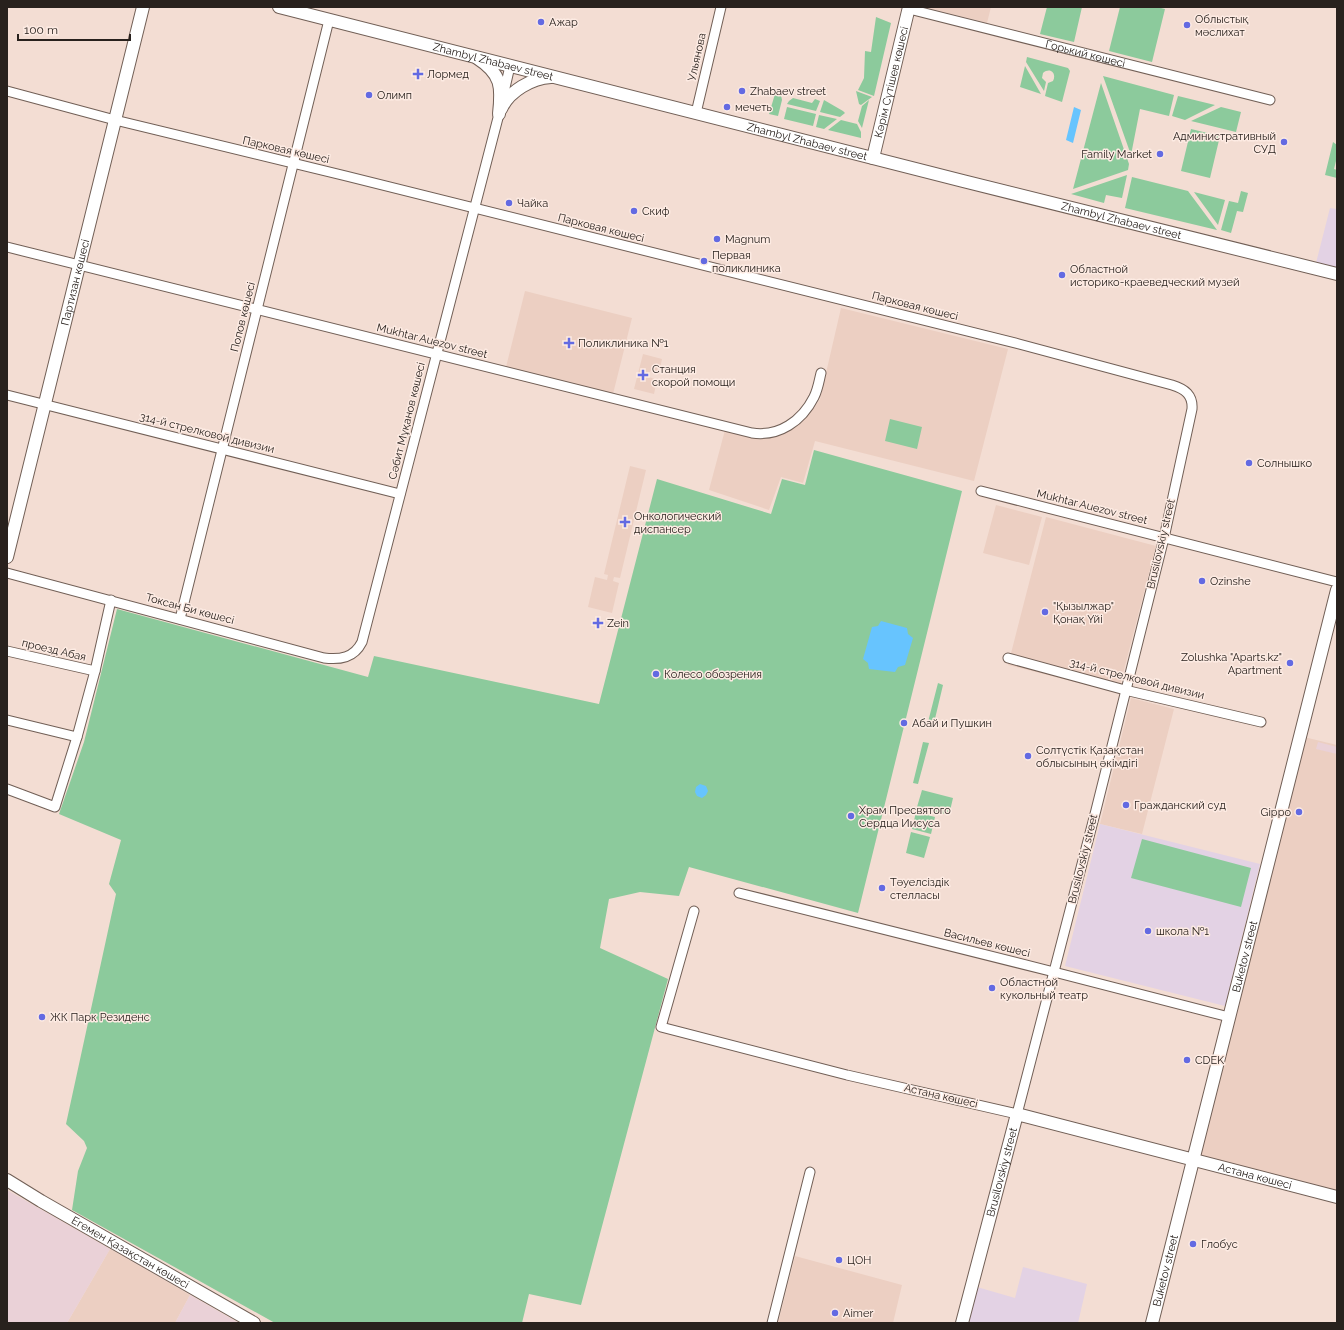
<svg xmlns="http://www.w3.org/2000/svg" width="1344" height="1330" viewBox="0 0 1344 1330" font-family="Raleway,sans-serif">
<rect width="100%" height="100%" fill="#f3ddd3"/>
<path fill="#eccfc2" d="M924,7H991L987,23Z
M525,291L632,318L613,394L506,367Z
M841,308L1008,349L974,481L815,441L803,483L781,477L769,510L709,490L725,430L753,438L766,439L789,431L801,421L814,408L820,399Z
M643,354L662,359L659,373L650,371L649,377L657,380L654,394L634,389Z
M630,466L646,470L620,578L614,577L613,581L619,583L612,613L588,607L595,577L607,580L608,575L604,574Z
M996,505L1042,517L1029,565L983,553Z
M1046,517L1156,546L1118,693L1008,665Z
M1131,698L1174,709L1142,834L1100,824Z
M1304,737L1337,745V1191L1200,1155Z
M110,1249L190,1295L175,1323H67Z
M795,1256L902,1285L893,1323H778Z"/>
<path fill="#ead1d7" d="M1318,742L1337,747V754L1316,749Z
M7,1190L110,1249L67,1323H7Z
M190,1295L239,1323H175Z"/>
<path fill="#e3d2e4" d="M1330,208L1337,209V268L1316,263Z
M1100,824L1260,864L1225,1006L1065,966Z
M1023,1267L1087,1284L1078,1323H968L977,1287L1015,1298Z"/>
<path fill="#8cca9c" d="M1047,7H1082L1074,42L1040,34Z
M1120,7H1157L1165,9L1152,62L1109,51Z
M876,17L891,23L874,96L858,90L864,78L865,51L871,52Z
M1027,57L1068,68L1070,71L1062,102L1045,96L1048,83L1053,81C1057,73 1050,67 1043,73L1042,78L1046,82L1044,91L1026,62Z
M1025,66L1041,94L1020,87Z
M1103,76L1174,95L1169,116L1140,109L1131,155Z
M1101,83L1129,164L1128,170L1073,189Z
M856,91L872,97L861,105L859,104Z
M775,94L781,95L782,100L778,116L769,114Z
M1178,96L1215,105L1185,120L1172,116Z
M793,98L812,103L815,99L820,101L816,111L787,104L789,101Z
M824,100L843,111L845,113L840,117L820,112Z
M869,100L862,128L858,121L862,106Z
M787,107L816,114L813,126L784,119Z
M1221,107L1241,112L1236,132L1191,121Z
M819,115L837,119L824,129L816,127Z
M841,120L857,124L861,132V138L828,130Z
M1191,129L1220,136L1210,178L1181,171Z
M1333,142L1337,145V161H1336L1334,169L1337,170V178L1325,175Z
M1127,175L1122,198L1106,195L1104,203L1071,194Z
M1132,177L1188,191L1217,230L1125,208Z
M1241,191L1248,193L1243,212L1237,211L1231,233L1221,230L1229,201L1238,203Z
M1194,192L1225,200L1218,225Z
M890,419L922,427L917,449L885,441Z
M814,450L962,491L858,913L689,867L679,896L640,892L609,899L600,948L668,979L581,1305L529,1294L522,1323H275L72,1210L78,1171L87,1148L84,1141L66,1124L116,894L109,884L121,840L59,814L84,742L117,609L368,677L374,656L599,704L657,479L771,514L782,479L805,485Z
M938,683L943,685L934,723L928,722Z
M923,742L929,743L918,784L913,783Z
M922,790L953,798L949,815L917,807Z
M916,812L935,817L931,834L912,829Z
M911,832L930,837L924,858L906,853Z
M1142,839L1251,868L1241,907L1131,878Z"/>
<path fill="#67c4fe" d="M1074,107L1081,110L1073,143L1066,140Z
M881,621L907,628L908,634L913,638L905,665L898,667L895,672L869,669L868,663L863,659L872,627L878,626Z
M700,784L706,786L708,791L706,795L702,798L697,796L695,792L696,787Z"/>
<g fill="none" stroke-linecap="round" stroke-linejoin="round">
<defs>
<g id="minor">
<path id="s1" d="M909,9L1270,100"/>
<path d="M7,91L115,120L346,176L1019,344L1172,385C1185,389 1193,395 1192,409L1164,538L1096,810L1017,1114L847,1075L661,1027L694,911"/>
<path d="M696,113L721,7"/>
<path d="M7,247L752,433C779,437 802,421 814,397C818,389 819,381 821,373"/>
<path d="M7,395L400,494"/>
<path d="M981,491L1337,582"/>
<path d="M7,573L324,658C340,660 354,658 362,642L499,114L510,66"/>
<path d="M180,619L329,20"/>
<path d="M7,651L95,671"/>
<path d="M1008,658L1125,690L1261,722"/>
<path d="M7,720L77,737"/>
<path d="M7,789L55,807L77,737L95,671L111,600"/>
<path d="M739,893L1054,972L1229,1017"/>
<path d="M772,1323L810,1172"/>
</g>
<g id="major">
<path id="s2" d="M279,7L963,181L1337,274"/>
<path d="M477,58C502,74 502,87 499,114"/>
<path d="M501,109C509,91 532,78 551,77"/>
<path id="s3" d="M873,158L909,7"/>
<path id="s4" d="M7,557L143,7"/>
<path id="s5" d="M7,1180L41,1201L254,1323"/>
<path id="s6" d="M962,1323L1017,1114L1337,1197"/>
<path id="s7" d="M1152,1323L1337,590"/>
</g>
</defs>
<use href="#minor" stroke="#715f56" stroke-width="11"/>
<use href="#major" stroke="#715f56" stroke-width="14"/>
<use href="#minor" stroke="#fff" stroke-width="9"/>
<use href="#major" stroke="#fff" stroke-width="12"/>
</g>
<g fill="#636ae2" stroke="#fdebe3" stroke-width="1.5">
<circle cx="541" cy="22" r="4"/>
<circle cx="1187" cy="25" r="4"/>
<path d="M416 68h4v4h4v4h-4v4h-4v-4h-4v-4h4z"/>
<circle cx="742" cy="91" r="4"/>
<circle cx="369" cy="95" r="4"/>
<circle cx="727" cy="107" r="4"/>
<circle cx="1284" cy="142" r="4"/>
<circle cx="1160" cy="154" r="4"/>
<circle cx="509" cy="203" r="4"/>
<circle cx="634" cy="211" r="4"/>
<circle cx="717" cy="239" r="4"/>
<circle cx="704" cy="261" r="4"/>
<circle cx="1062" cy="275" r="4"/>
<path d="M567 337h4v4h4v4h-4v4h-4v-4h-4v-4h4z"/>
<path d="M641 369h4v4h4v4h-4v4h-4v-4h-4v-4h4z"/>
<circle cx="1249" cy="463" r="4"/>
<path d="M623 516h4v4h4v4h-4v4h-4v-4h-4v-4h4z"/>
<circle cx="1202" cy="581" r="4"/>
<circle cx="1045" cy="612" r="4"/>
<path d="M596 617h4v4h4v4h-4v4h-4v-4h-4v-4h4z"/>
<circle cx="1290" cy="663" r="4"/>
<circle cx="656" cy="674" r="4"/>
<circle cx="904" cy="723" r="4"/>
<circle cx="1028" cy="756" r="4"/>
<circle cx="1126" cy="805" r="4"/>
<circle cx="1299" cy="812" r="4"/>
<circle cx="851" cy="816" r="4"/>
<circle cx="882" cy="888" r="4"/>
<circle cx="1148" cy="931" r="4"/>
<circle cx="992" cy="988" r="4"/>
<circle cx="42" cy="1017" r="4"/>
<circle cx="1187" cy="1060" r="4"/>
<circle cx="1193" cy="1244" r="4"/>
<circle cx="839" cy="1260" r="4"/>
<circle cx="835" cy="1313" r="4"/>
</g>
<g text-anchor="middle" dominant-baseline="central" stroke-width="3" stroke-linejoin="round" paint-order="stroke">
<g font-size="11" fill="#28211d" stroke="#fdebe3" text-anchor="start">
<text x="1195" y="19">Облыстық<tspan x="1195" dy="13">мәслихат</tspan></text>
<text x="549" y="22">Ажар</text>
<text x="427" y="74">Лормед</text>
<text x="750" y="91">Zhabaev street</text>
<text x="377" y="95">Олимп</text>
<text x="735" y="107">мечеть</text>
<text x="1276" y="136" text-anchor="end">Административный<tspan x="1276" dy="13">СУД</tspan></text>
<text x="1152" y="154" text-anchor="end">Family Мarket</text>
<text x="517" y="203">Чайка</text>
<text x="642" y="211">Скиф</text>
<text x="725" y="239">Magnum</text>
<text x="712" y="255">Первая<tspan x="712" dy="13">поликлиника</tspan></text>
<text x="1070" y="269">Oбластной<tspan x="1070" dy="13">историко-краеведческий музей</tspan></text>
<text x="578" y="343">Поликлиника №1</text>
<text x="652" y="369">Станция<tspan x="652" dy="13">скорой помощи</tspan></text>
<text x="1257" y="463">Солнышко</text>
<text x="634" y="516">Онкологический<tspan x="634" dy="13">диспансер</tspan></text>
<text x="1210" y="581">Ozinshe</text>
<text x="1053" y="606">"Қызылжар"<tspan x="1053" dy="13">Қонақ Үйі</tspan></text>
<text x="607" y="623">Zein</text>
<text x="1282" y="657" text-anchor="end">Zolushka "Aparts.kz"<tspan x="1282" dy="13">Apartment</tspan></text>
<text x="664" y="674">Колесо обозрения</text>
<text x="912" y="723">Абай и Пушкин</text>
<text x="1036" y="750">Солтүстік Қазақстан<tspan x="1036" dy="13">облысының әкімдігі</tspan></text>
<text x="1134" y="805">Гражданский суд</text>
<text x="859" y="810">Храм Пресвятого<tspan x="859" dy="13">Сердца Иисуса</tspan></text>
<text x="1291" y="812" text-anchor="end">Gippo</text>
<text x="890" y="882">Тәуелсіздік<tspan x="890" dy="13">стелласы</tspan></text>
<text x="1156" y="931">школа №1</text>
<text x="1000" y="982">Областной<tspan x="1000" dy="13">кукольный театр</tspan></text>
<text x="50" y="1017">ЖК Парк Резиденс</text>
<text x="1195" y="1060">CDEK</text>
<text x="1201" y="1244">Глобус</text>
<text x="847" y="1260">ЦОН</text>
<text x="843" y="1313">Aimer</text>
</g>
<g font-size="11" fill="#28211d" stroke="#fdebe3">
<text stroke="none"><textPath href="#s1" startOffset="182">Горький көшесі</textPath></text>
<text transform="translate(697 57) rotate(-77)">Ульянова</text>
<text stroke="none"><textPath href="#s2" startOffset="221">Zhambyl Zhabaev street</textPath></text>
<text stroke="none"><textPath href="#s3" startOffset="78">Кәрім Сүтішев көшесі</textPath></text>
<text stroke="none"><textPath href="#s2" startOffset="545">Zhambyl Zhabaev street</textPath></text>
<text transform="translate(286 150) rotate(13)">Парковая көшесі</text>
<text stroke="none"><textPath href="#s2" startOffset="869">Zhambyl Zhabaev street</textPath></text>
<text transform="translate(601 228) rotate(14)">Парковая көшесі</text>
<text stroke="none"><textPath href="#s4" startOffset="283">Партизан көшесі</textPath></text>
<text transform="translate(915 306) rotate(14)">Парковая көшесі</text>
<text transform="translate(243 317) rotate(-76)">Попов көшесі</text>
<text transform="translate(432 341) rotate(14)">Mukhtar Auezov street</text>
<text transform="translate(407 421) rotate(-76)">Сәбит Мұқанов көшесі</text>
<text transform="translate(207 433) rotate(14)">314-й стрелковой дивизии</text>
<text transform="translate(1092 507) rotate(14)">Mukhtar Auezov street</text>
<text transform="translate(1161 544) rotate(-77)">Brusilovskiy street</text>
<text transform="translate(190 609) rotate(15)">Токсан Би көшесі</text>
<text transform="translate(54 650) rotate(13)">проезд Абая</text>
<text transform="translate(1137 679) rotate(14)">314-й стрелковой дивизии</text>
<text transform="translate(1083 859) rotate(-76)">Brusilovskiy street</text>
<text transform="translate(987 943) rotate(14)">Васильев көшесі</text>
<text stroke="none"><textPath href="#s7" startOffset="378">Buketov street</textPath></text>
<text transform="translate(941 1096) rotate(13)">Астана көшесі</text>
<text stroke="none"><textPath href="#s6" startOffset="156">Brusilovskiy street</textPath></text>
<text stroke="none"><textPath href="#s6" startOffset="462">Астана көшесі</textPath></text>
<text stroke="none"><textPath href="#s5" startOffset="143">Егемен Қазақстан көшесі</textPath></text>
<text stroke="none"><textPath href="#s7" startOffset="54">Buketov street</textPath></text>
</g>
</g>
<rect width="1344" height="1330" fill="none" stroke="#28211d" stroke-width="16"/>
<path d="M18 34v6h112v-6" fill="none" stroke="#28211d" stroke-width="2"/>
<text x="24" y="34" font-size="12" fill="#28211d" stroke="#fdebe3" stroke-width="3" paint-order="stroke">100 m</text>
</svg>
